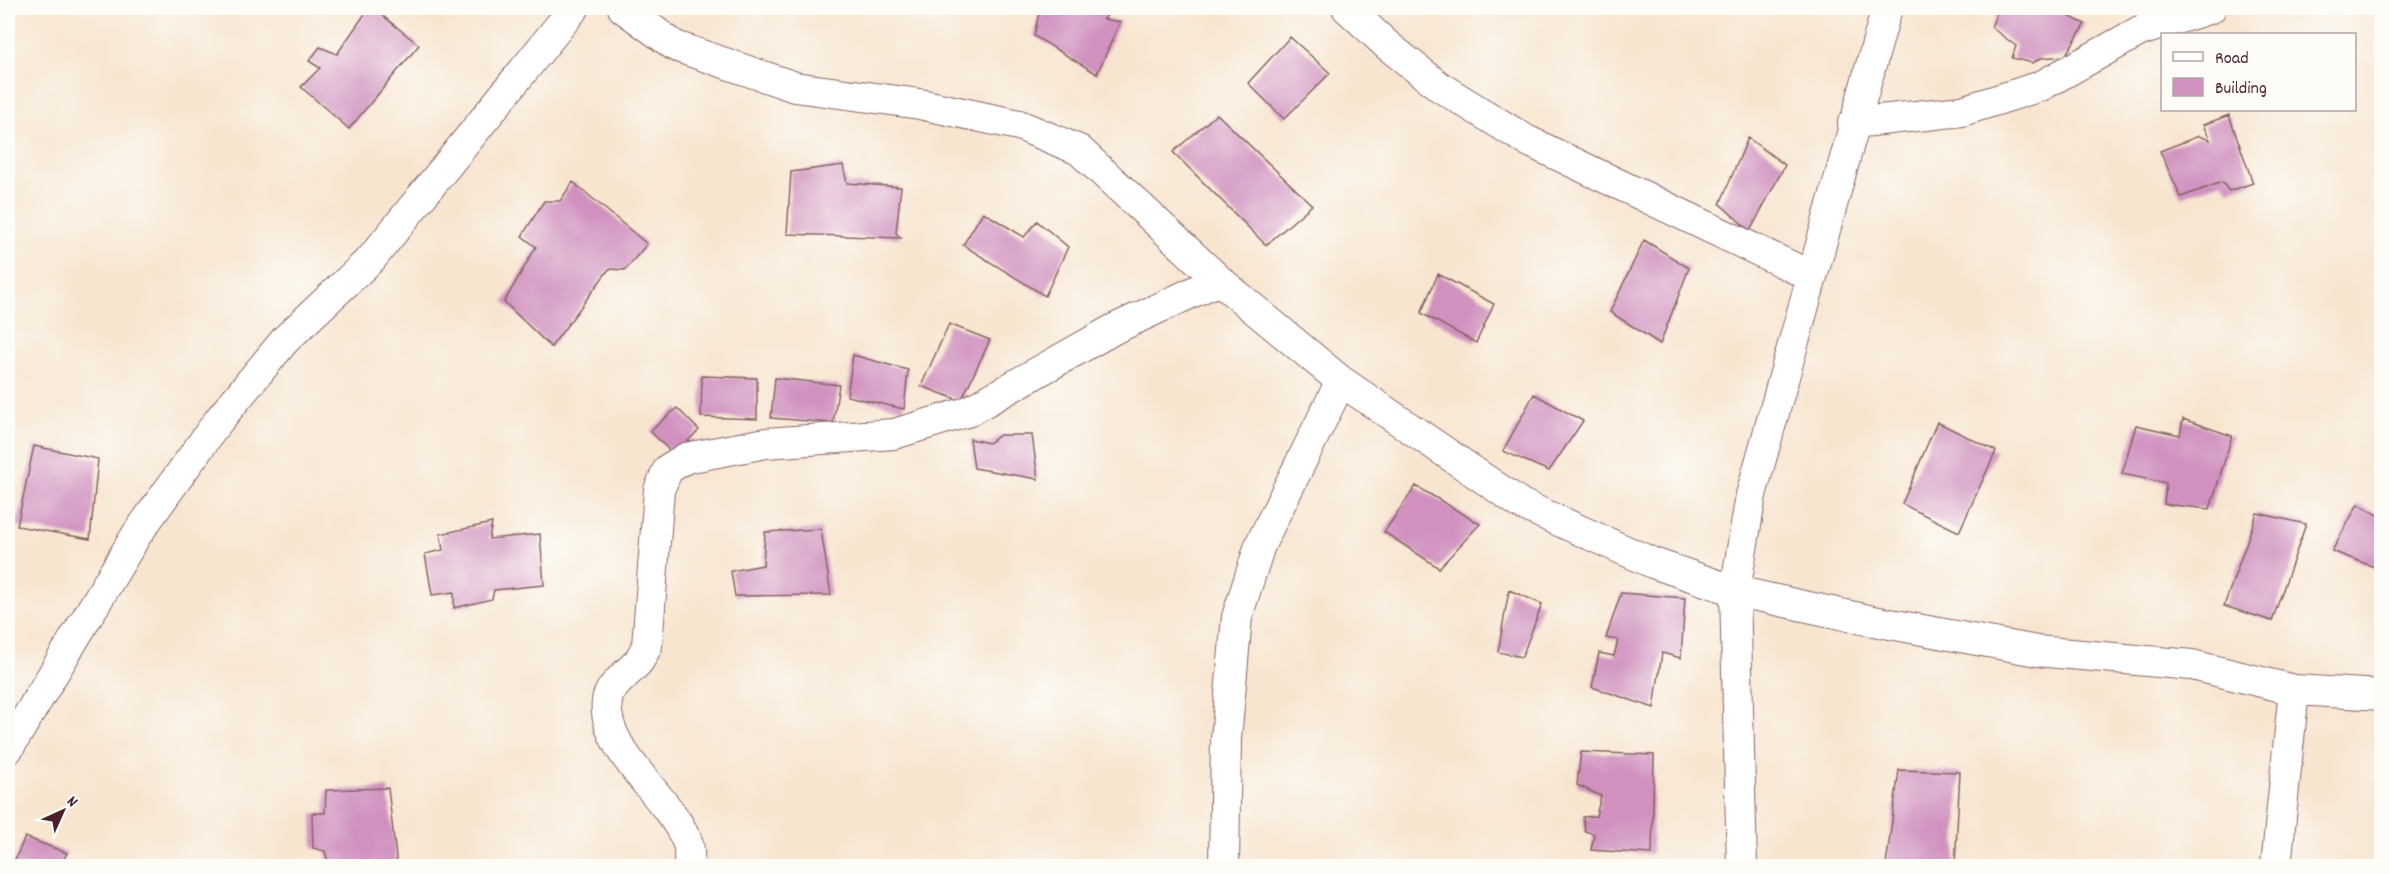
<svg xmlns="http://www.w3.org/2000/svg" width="2389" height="874" viewBox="0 0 2389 874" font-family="Dekko,sans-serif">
<rect width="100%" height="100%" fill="#fdfcf7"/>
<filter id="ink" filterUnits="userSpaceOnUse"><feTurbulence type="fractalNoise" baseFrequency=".0167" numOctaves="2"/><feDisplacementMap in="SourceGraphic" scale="12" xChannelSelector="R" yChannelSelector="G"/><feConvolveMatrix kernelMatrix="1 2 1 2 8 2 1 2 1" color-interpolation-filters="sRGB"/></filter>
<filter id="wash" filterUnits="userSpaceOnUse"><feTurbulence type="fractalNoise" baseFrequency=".008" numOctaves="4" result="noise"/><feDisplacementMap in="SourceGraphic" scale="24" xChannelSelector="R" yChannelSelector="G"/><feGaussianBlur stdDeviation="1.35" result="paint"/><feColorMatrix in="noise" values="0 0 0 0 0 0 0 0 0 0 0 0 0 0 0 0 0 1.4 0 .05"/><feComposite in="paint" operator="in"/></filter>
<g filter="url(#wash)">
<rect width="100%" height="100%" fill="#f7e5d0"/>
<g id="blocks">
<path fill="#d091bf" d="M369,8H373L419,45L349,129L301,87L320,68L309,61L320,47L337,54Z
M1040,8H1112L1104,19L1120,22L1097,74L1034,36Z
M1999,8H2052L2085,24L2065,56L2041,58L2033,63L2012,58L2016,46L1991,27Z
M1290,37L1330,73L1284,119L1248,83Z
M1217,114L1312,205L1266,245L1173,152Z
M2229,115L2253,183L2229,191L2222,182L2181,197L2160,151L2199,136L2210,140L2203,125Z
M1748,138L1785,165L1750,231L1720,204Z
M843,165L847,183L901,187L896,233L901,238L787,234L791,172Z
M573,182L647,244L625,270L609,269L551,347L504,302L536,247L522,236L544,201H560Z
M983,212L1024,237L1037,221L1068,247L1045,296L963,245Z
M1644,240L1689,268L1660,344L1610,312Z
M1438,274L1494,304L1476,343L1421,313Z
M949,324L990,340L961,401L921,386Z
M853,355L908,370L904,409L847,396Z
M702,376L757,378V419L701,417Z
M775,378L839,385L833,423L771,418Z
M1534,394L1583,421L1549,471L1503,451Z
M677,408L699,430L674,455L650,431Z
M2183,419L2232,436L2210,509L2164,504L2166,483L2122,474L2136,425L2180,435Z
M1937,422L1996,451L1959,532L1902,504Z
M1000,435H1032L1038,479L974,468L970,439L989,443Z
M34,446L98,459L90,539L17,526Z
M1416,486L1480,524L1439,568L1384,532Z
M2358,504L2382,517V570L2332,551Z
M2257,513L2306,524L2272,621L2224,606Z
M492,523L489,539L540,534L544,585L494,590L492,599L454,608V592L432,595L425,554L443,550L440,534Z
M821,529L831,595L735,596L731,571L763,565L765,532Z
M1509,590L1542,604L1522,657L1498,652Z
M1621,593L1685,598L1681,658L1662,653L1654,708L1592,687L1599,653L1614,656L1618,640L1606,638Z
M1581,752L1654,755L1652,854L1591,850L1594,834L1585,831L1583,817L1596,816L1601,796L1577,785Z
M1899,770L1960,772L1955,866L1886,865Z
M388,788L397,866H329L325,851L313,848L312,813H325L326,790Z
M25,837L67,853L60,866H12Z"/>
</g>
</g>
<g filter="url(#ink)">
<use href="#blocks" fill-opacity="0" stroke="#876465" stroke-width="1.5"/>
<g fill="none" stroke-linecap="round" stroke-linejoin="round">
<defs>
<path id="minor" d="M623,8L675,46L795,87L920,104L1019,125L1079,150L1219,280L1341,381L1521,504L1653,563L1735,591L1868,620L2037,651L2192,665L2294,690L2382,695
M1347,8L1387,45L1440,87L1526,140L1811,276
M1853,123L1962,111L2041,86L2140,31L2211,8
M8,749L137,534L219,420L285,340L372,258L574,8
M689,866C689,859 690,850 688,844C671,797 601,751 607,701C608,687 629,672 638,662C642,657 644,651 647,646L659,490L668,469L686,458L766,443L894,434L967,412L1114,329L1219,280
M1224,866L1226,739L1237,617L1260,545L1341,381
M1742,866L1735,591L1751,495L1887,8
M2276,866L2294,690"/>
</defs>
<use href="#minor" stroke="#876465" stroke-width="32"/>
<use href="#minor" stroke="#fff" stroke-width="30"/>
</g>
</g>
<rect width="2389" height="874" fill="none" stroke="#fdfcf7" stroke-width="30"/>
<rect x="2161" y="33" width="195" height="78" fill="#fdfcf7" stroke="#b5a4a5" stroke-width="1.5"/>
<rect x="2173" y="52" width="30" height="9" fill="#ffffff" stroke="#b5a4a5" stroke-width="1.5"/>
<text x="2215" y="63" font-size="18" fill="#4a1f2b">Road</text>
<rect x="2173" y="78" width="30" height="18" fill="#d091bf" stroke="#b5a4a5" stroke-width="1.5"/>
<text x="2215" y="93" font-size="18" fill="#4a1f2b">Building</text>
<g transform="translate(63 811) rotate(45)" stroke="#fdfcf7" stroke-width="4.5" paint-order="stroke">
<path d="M0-4.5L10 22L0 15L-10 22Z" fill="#4a1f2b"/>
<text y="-9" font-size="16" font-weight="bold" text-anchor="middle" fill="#4a1f2b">N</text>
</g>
</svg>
